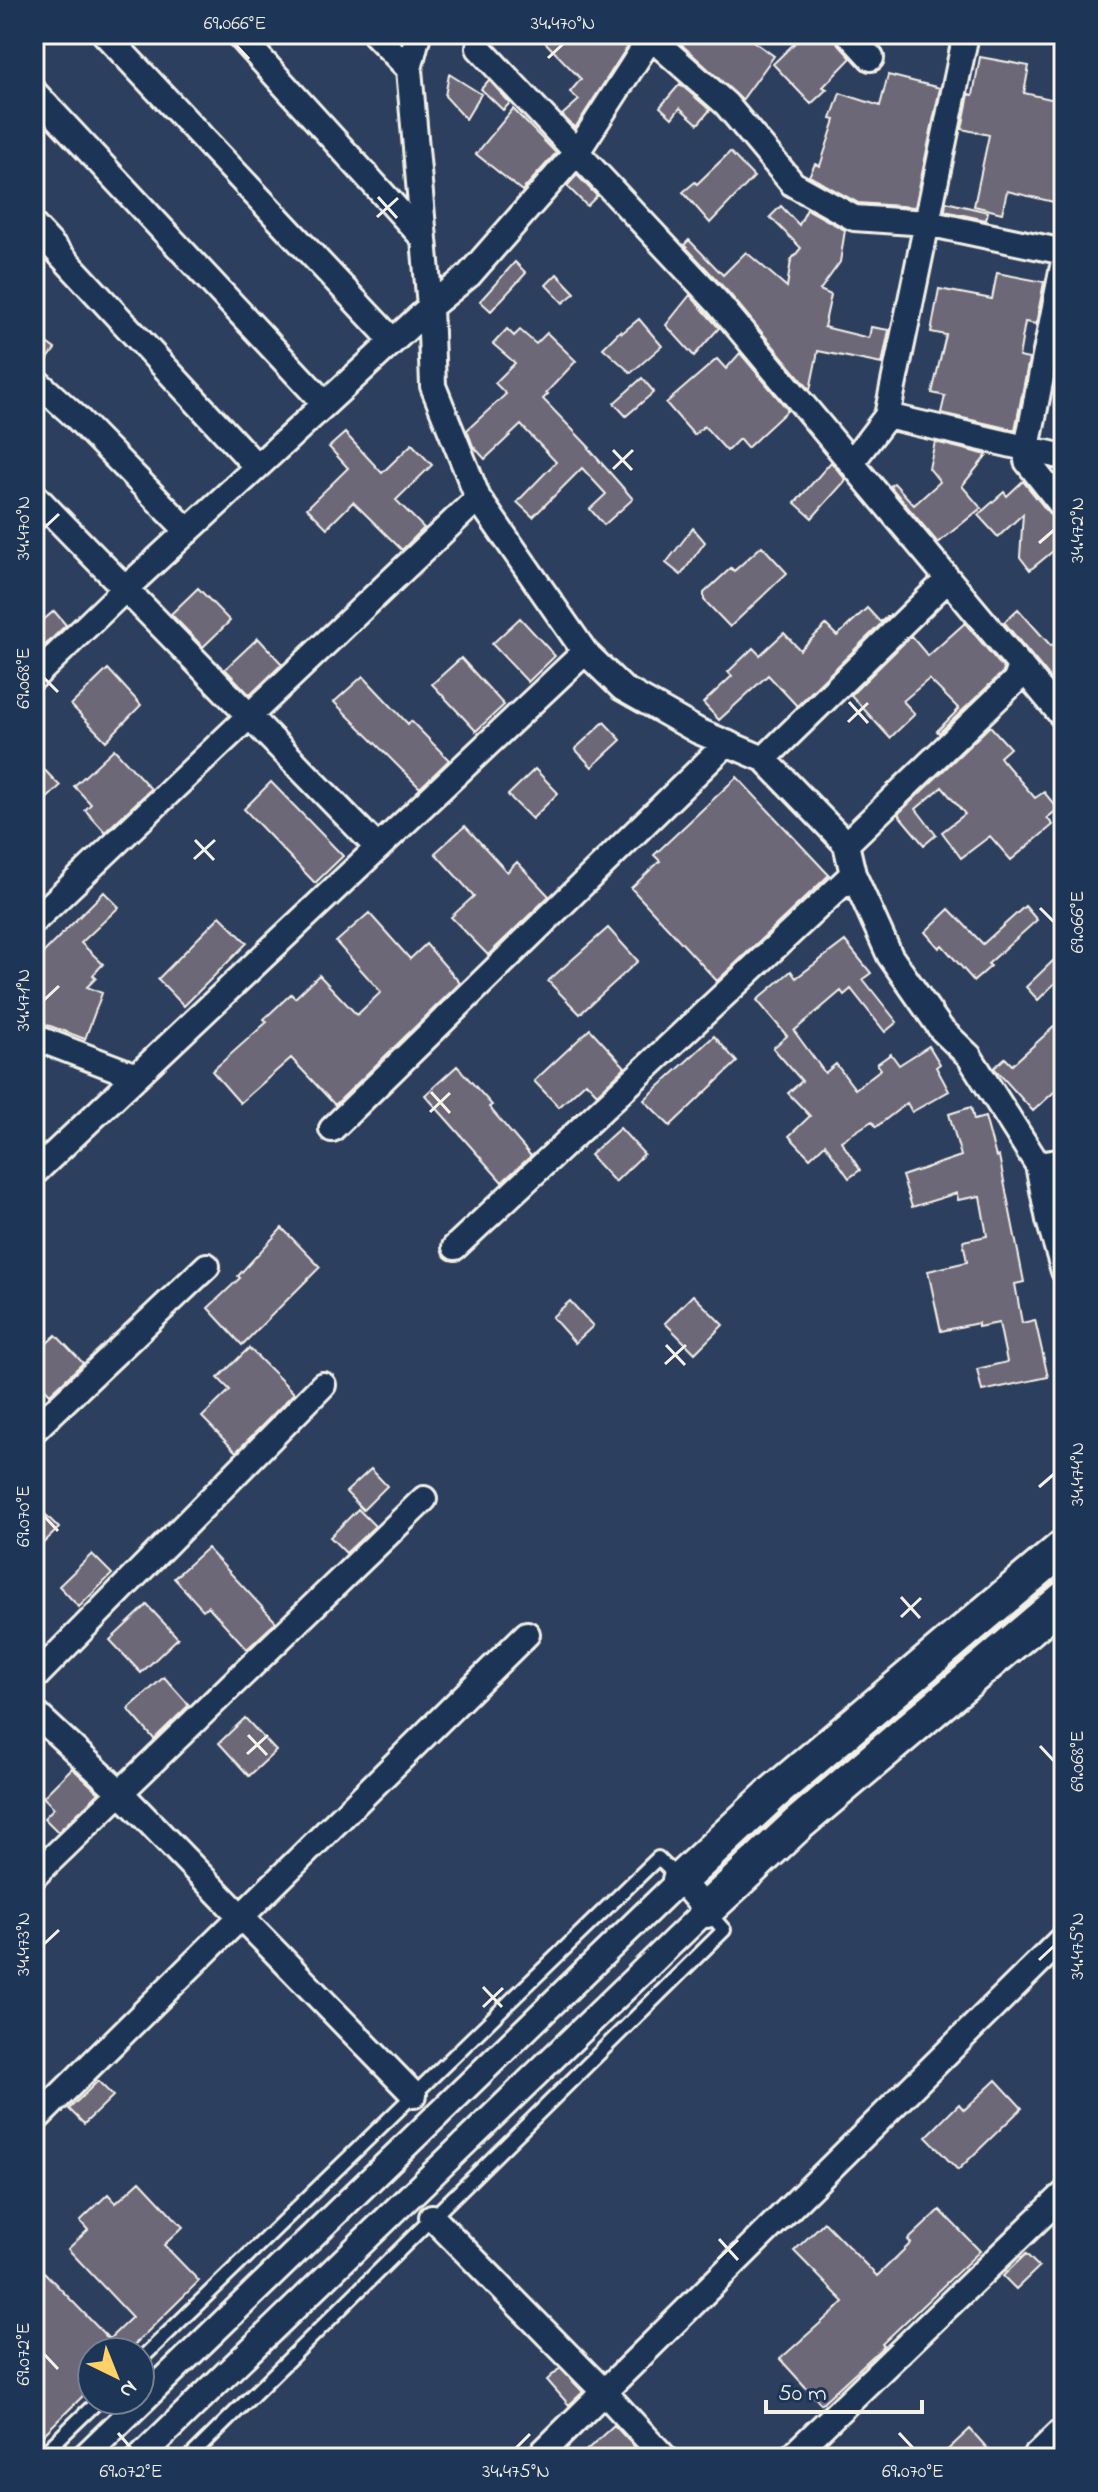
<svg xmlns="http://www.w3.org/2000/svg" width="1098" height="2492" viewBox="0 0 1098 2492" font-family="'Indie Flower',sans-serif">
<rect width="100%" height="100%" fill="#2d3f5e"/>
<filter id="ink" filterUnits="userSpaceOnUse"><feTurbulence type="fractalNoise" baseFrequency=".0125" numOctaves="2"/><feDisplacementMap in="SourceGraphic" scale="16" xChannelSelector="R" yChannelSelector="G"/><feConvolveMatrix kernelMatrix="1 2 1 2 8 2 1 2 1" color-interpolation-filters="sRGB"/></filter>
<g filter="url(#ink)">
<path fill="#6c6778" stroke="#f4f1e8" stroke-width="2" d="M537,34H632L633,38L575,128L562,115L579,100L570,92L581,79Z
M670,34H743L774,56L742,100Z
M804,34H834L838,44L851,58L823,87L827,89L811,104L773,64Z
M980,57L1029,66L1024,93L1064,102L1062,204L1007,191L1002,213L974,206L989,135L962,129L969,94L973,95Z
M449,74L481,94L466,119L445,96Z
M888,75L940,88L915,207L858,203L809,176L815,164L820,166L835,120L831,119L840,93L880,106Z
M489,80L510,103L503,110L481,89Z
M680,84L710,110L698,124L680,108L672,118L660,107Z
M513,109L556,153L522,191L476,154Z
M730,152L754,177L710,223L683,192L695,182L697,184Z
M577,175L597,196L587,206L567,186Z
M946,202L988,212L986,220L945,211Z
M781,206L799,225L807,209L845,230L840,262L820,290L831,295L824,327L869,338L871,327L889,330L882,364L818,351L810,390L729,293L684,245L689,240L723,275L746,252L787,287L791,260L801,248L770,217Z
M515,262L526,273L491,311L480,301Z
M997,273L1044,282L1036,324L1025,322L1019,357L1029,359L1015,430L941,413L945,396L932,393L946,335L931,332L939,289L992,299Z
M557,274L575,293L563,303L546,285Z
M690,295L719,328L694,356L666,325Z
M639,319L662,346L631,373L603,348L620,331L622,333Z
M507,329L514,336L520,330L536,344L547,333L576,361L546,393L548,394L543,399L590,448L589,449L633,499L604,525L590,509L606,494L582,468L533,517L517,502L556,462L521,425L485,459L473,446L467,430L506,394L495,383L515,363L493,344Z
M34,334L55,349L42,367L34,364Z
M740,353L788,410L747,448L739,439L727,451L704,426L694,435L666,403L717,359L726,369Z
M642,378L654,392L626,416L614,403Z
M345,433L382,473L412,444L432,465L396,500L424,528L402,550L353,502L327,528L307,508L348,468L329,447Z
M935,442L987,455L962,486L981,508L938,543L890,486L894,483L914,505L940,482L929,468Z
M831,462L846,480L812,518L795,503Z
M1023,481L1052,517L1064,523V542L1030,570L1020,557L1023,514L998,537L978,515L1004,492L1007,496Z
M693,528L705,542L681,575L666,563Z
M762,546L787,573L730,627L704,600V593L731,568L734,571Z
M198,588L230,621L203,647L171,614Z
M867,608L880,622L891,614L797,706L768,675L719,720L703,703L732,676L728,672L753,648L760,655L784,633L800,650L826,625L837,636Z
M1018,609L1051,646L1064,635V695L1004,622Z
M54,611L66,625L34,656V628Z
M520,618L555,656L528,682L492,644Z
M965,623L1004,669L1003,672L939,733L937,731L959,709L929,679L903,701L915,714L890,738L851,695L911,636L928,656Z
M258,638L282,664L250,695L225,669Z
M461,658L504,705L476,731L432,684Z
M108,669L141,705L106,741L71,705Z
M363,676L408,724L411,721L449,760L420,788L334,702Z
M604,722L621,740L592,767L575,749Z
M990,726L1010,748L1000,757L1003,761L1035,798L1044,792L1058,809L1047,818L1053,825L1011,860L990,836L961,858L942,832L965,814L942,787L916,809L936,835L924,845L898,814Z
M114,749L151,789L105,832L85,810L91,804L74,786Z
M34,759L60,786L34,811Z
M535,769L558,793L532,819L508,795Z
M737,777L829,875L717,981L631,888L660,861L654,855Z
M271,782L343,856L315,883L244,809Z
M465,826L507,872L517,862L549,896L488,955L451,917L474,896L435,853Z
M104,892L119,907L81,943L103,964L93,975L96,978L87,987L102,993L85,1039L34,1020V980L44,952Z
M1025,906L1037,920L988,964L991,966L974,981L942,945L939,948L925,932L949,909L983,944Z
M369,913L410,959L426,944L460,983L335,1105L291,1058L240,1103L212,1071L267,1022L264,1019L291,994L295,998L319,975L357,1015L381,992L336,942Z
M220,916L247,943L184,1006L158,979Z
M608,928L638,961L580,1014L548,981Z
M845,941L871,973L863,979L897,1022L885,1032L851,989L844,995L841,991L794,1031L825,1073L836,1064L855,1089L881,1069L877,1064L891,1054L899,1065L929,1046L940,1064L936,1067L949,1091L912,1112L907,1103L876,1127L872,1121L841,1141L860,1170L849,1178L825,1144L810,1158L789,1136L810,1116L788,1093L802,1081L773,1048L787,1036L757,1000L791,971L796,978Z
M1064,950V974L1038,1000L1026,987Z
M1056,1025L1064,1034V1083L1033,1111L994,1068L1005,1058L1012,1065Z
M590,1029L625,1067L597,1094L586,1082L559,1107L534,1081Z
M714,1036L737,1062L670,1126L644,1100Z
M457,1066L492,1105L489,1107L531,1156L502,1182L425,1095Z
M971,1107L974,1120L985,1117L996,1157L999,1156L1024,1282L1015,1284L1022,1323L1035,1320L1048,1377L982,1391L977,1369L1007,1362L999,1323L978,1327V1323L941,1331L928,1271L967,1262L963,1241L987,1236L980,1196L958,1200L957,1193L912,1207L902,1176L961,1156L949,1114Z
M620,1128L644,1154L615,1182L590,1155Z
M282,1228L320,1267L242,1345L208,1308L240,1278L238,1276Z
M693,1295L723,1325L695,1353L665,1323Z
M570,1301L593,1326L575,1343L552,1317Z
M56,1335L83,1363L50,1394L34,1377V1349L43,1340L46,1344Z
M249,1348L294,1393L236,1452L202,1417L230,1390L218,1378Z
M371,1469L387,1486L363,1510L346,1492Z
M34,1503L59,1528L34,1552Z
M358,1509L375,1526L346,1553L330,1537Z
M207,1548L276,1622L247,1649L208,1606L203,1610L174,1578Z
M92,1554L112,1574L79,1607L59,1586Z
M147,1605L178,1638L141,1673L110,1640Z
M164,1677L189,1705L154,1739L128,1709Z
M245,1718L276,1751L249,1776L219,1743Z
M72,1768L99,1793L58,1832L44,1818L54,1808L43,1797Z
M996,2080L1022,2108L958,2170L926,2137L959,2104L964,2110Z
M98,2081L113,2096L84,2124L69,2109Z
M140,2181L183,2227L164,2245L199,2281L127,2352H92V2387L34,2444V2282L44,2272L109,2339L132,2317L68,2249L88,2230L80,2221L108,2194L116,2203Z
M940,2210L980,2251L882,2344L884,2346L821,2404L780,2359L844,2302L794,2251L824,2222L877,2276L911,2243L908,2240Z
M1026,2254L1039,2267L1016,2289L1003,2276Z
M560,2368L583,2392L569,2405L547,2380Z
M614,2425L645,2458H578Z
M970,2429L996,2458H939Z"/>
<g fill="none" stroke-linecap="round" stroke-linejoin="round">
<defs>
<path id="service" d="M140,2360L658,1858L680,1880
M39,2458L99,2400
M189,2458L724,1930L708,1912"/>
<path id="minor" d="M105,34L393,341
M238,34L424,239
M375,34L409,69
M647,34L726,104L793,184L854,218L927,223L1064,252
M653,34L577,152L469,275L430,307L433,386L478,498L585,652L622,688L698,731L764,759L846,844L853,874L890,956L941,1029L969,1056L1038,1165L1049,1220L1064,1271
M849,34L871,58
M479,48L718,303L1064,718
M34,92L325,404
M34,226L257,467
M1064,261L1027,448V461L1064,508
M34,379L76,417L188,531
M887,416L1064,457
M851,463L887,416L966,34
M34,495L378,848
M34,677L125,589L430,307L409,69L418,34
M764,759L948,579
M846,844L1016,680L1021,666
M34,921L478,498
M34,1037L136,1076
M332,1129L727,743
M1038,1165L1064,1161
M34,1173L585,652
M455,1247L853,874
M34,1430L207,1266
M34,1678L323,1385
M34,1712L119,1791L414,2095
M34,1876L424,1499
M34,2121L527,1634
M432,2217L604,2392L665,2458
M83,2458L680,1880L706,1910L139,2458
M537,2458L1064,1937
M790,2458L1064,2194
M1034,2458L1064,2429"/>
<path id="secondary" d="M680,1880L772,1794L1064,1547
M706,1910L798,1824L1064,1599"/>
</defs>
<use href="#service" stroke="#f4f1e8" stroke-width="18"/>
<use href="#minor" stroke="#f4f1e8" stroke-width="30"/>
<use href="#secondary" stroke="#f4f1e8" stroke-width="40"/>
<use href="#service" stroke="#1d3557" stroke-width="12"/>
<use href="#minor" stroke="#1d3557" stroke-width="24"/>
<use href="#secondary" stroke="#1d3557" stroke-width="34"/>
</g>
</g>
<path fill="none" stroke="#f4f1e8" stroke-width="3" d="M235,44L249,59M548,58L563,44M378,197L397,218M377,217L398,198M613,450L632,470M613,469L633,450M44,528L59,514M1039,543L1054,530M44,678L58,692M849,702L868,723M848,722L868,703M195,840L214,860M194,859L215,840M1040,908L1054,922M44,1000L59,986M431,1092L450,1113M430,1112L450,1093M666,1345L685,1365M665,1364L686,1345M1039,1487L1054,1474M44,1516L58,1531M901,1597L920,1618M901,1617L921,1598M248,1735L267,1755M1040,1746L1054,1761M247,1754L268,1735M44,1944L59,1930M1039,1960L1054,1946M483,1987L502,2007M483,2007L503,1988M719,2239L738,2260M718,2259L738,2240M44,2354L58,2369M118,2433L131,2448M899,2433L913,2448M516,2448L530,2434"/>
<rect width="1098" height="2492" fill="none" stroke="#1d3557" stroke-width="88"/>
<g transform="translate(116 2376) rotate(137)"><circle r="38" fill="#1d3557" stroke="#738091" stroke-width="2"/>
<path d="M0-6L14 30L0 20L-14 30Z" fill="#ffd166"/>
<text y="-12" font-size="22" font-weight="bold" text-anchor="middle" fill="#f4f1e8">N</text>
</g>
<path d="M766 2400v12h156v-12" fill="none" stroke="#f4f1e8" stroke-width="4"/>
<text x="778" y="2400" font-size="24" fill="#f4f1e8" stroke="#1d3557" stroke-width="6" paint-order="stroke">50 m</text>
<rect x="44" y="44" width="1010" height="2404" fill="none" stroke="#f4f1e8" stroke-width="3"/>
<g font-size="20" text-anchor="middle" fill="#f4f1e8">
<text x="235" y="29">69.066°E</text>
<text x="563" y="29">34.470°N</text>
<text transform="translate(22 528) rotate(-90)" y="7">34.470°N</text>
<text transform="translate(1076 530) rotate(-90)" y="7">34.472°N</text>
<text transform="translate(22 678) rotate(-90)" y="7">69.068°E</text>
<text transform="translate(1076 922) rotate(-90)" y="7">69.066°E</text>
<text transform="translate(22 1000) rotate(-90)" y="7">34.471°N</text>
<text transform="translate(1076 1474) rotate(-90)" y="7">34.474°N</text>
<text transform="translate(22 1516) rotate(-90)" y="7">69.070°E</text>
<text transform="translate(1076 1761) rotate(-90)" y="7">69.068°E</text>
<text transform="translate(22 1944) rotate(-90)" y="7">34.473°N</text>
<text transform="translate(1076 1946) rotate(-90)" y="7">34.475°N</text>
<text transform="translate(22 2354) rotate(-90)" y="7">69.072°E</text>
<text x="131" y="2477">69.072°E</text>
<text x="516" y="2477">34.475°N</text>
<text x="913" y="2477">69.070°E</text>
</g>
</svg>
